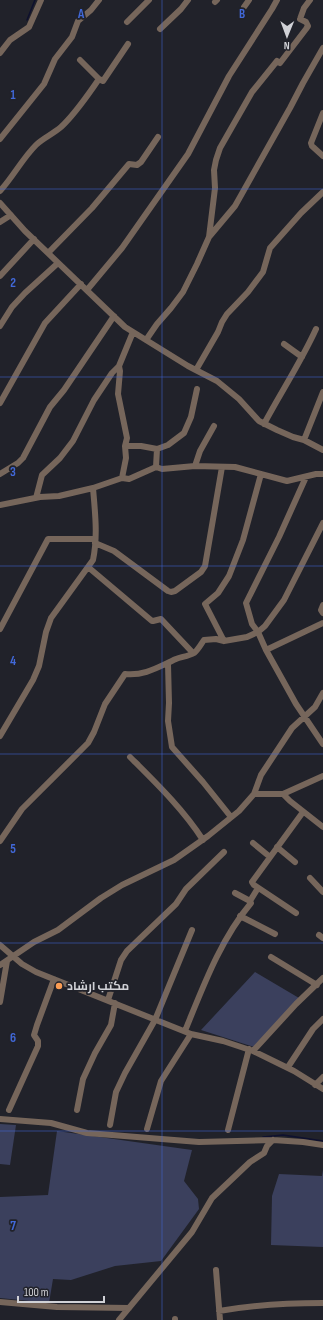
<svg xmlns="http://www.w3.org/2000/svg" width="323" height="1320" viewBox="0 0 323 1320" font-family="'Sofia Sans Condensed',Cairo,sans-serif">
<rect width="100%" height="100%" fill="#21222a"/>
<path fill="#3b405d" d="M255,972L299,998L254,1047L201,1030Z
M0,1124L16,1125L10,1165L0,1164Z
M57,1131L192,1150L184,1181L198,1199L199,1209L161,1261L115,1266L71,1280L53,1279L49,1303L0,1298V1197L48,1195Z
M323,1170V1247L271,1245L272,1196L279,1174L322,1176Z"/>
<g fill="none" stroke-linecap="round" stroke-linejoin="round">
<path stroke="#0e102e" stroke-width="1.5" d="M27,20L35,0
M263,1137L283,1135L323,1141"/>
<path stroke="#76665b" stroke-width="6" d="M215,2L217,0
M244,7L249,0
M127,22L149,0
M160,29L181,9L188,0
M0,53L10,40L29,27L41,0
M80,60L99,79L103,81L128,44
M323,113L311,143L312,146L323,156
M0,139L44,84L55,59L72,37L78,21L91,10L99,0
M0,191C13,177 22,159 36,145C43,138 53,134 61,127C76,113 87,96 99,79
M0,203L25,231L125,327L188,366L217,381L239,399L259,421L277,430L293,437L304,440L323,450
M0,222L11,215
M209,237L215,188L214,170L216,160L220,148L252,92L277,61L280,63L306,29L308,26L306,22L300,19L304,8L310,0
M48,253L92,208L129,164L137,165L141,162L158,137
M0,276L34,239
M87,290L122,248L188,154L229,76L272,9L277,0
M0,326L12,307L25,293L58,263
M146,340L157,324L171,308L183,292L197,264L209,237L235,206L290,108L303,83L323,48
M284,344L302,357
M119,366L120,371L118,394L127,438L125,446L126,458L122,478
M196,370L218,332L222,322L227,314L248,292L263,272L270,248L301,213L323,192
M0,403L45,323L81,284
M264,424C281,392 301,362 316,329
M304,440L323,392
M125,446H141L157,449L168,445L184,433L191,417L197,389
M195,466L200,451L214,426
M156,467L157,449
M0,474L18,463L23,458L50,407L64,390L114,316
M306,477L279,537L246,603L252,624L258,632L266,650L296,704L323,744
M36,498L42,475L60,458L73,441L94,400L112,373L119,366L133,332
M0,505L40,497L59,496L93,488L122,478L129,479L156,467L162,469L195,466L235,467L287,481L316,474H323
M95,543L114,551L168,591L171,592L175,591L201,572L205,566L222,467
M88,567L152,621H153L161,619L193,653
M323,605L321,610L323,613
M0,629L48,539H95
M224,641L205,604L218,593L229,576L243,540L261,474
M266,650L323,623
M168,664L169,703L168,721L172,747L203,782L231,817
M0,736L33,680L39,666L46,632L51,618L93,560C98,536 95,512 93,488
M130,757C156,783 183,809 203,840
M254,794H283L323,776
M283,794L290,801L323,827
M0,841L22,809L88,743L94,732L105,704L125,674C145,676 158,667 176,659C181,657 189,656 194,653C198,650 201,644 204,640L216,639L224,641L247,637L258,632L265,626L284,600L323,523
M253,843L270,857
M277,847L295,862
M310,878L323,892
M250,901L258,888
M296,913L254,885L252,882L303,812
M240,916L275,934
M319,935L323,938
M0,945L22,964L36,972L191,1034L223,1041L253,1051L294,1071L323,1089
M271,957L317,985
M0,965L34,942L58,930L101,898L122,885L174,860L208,836L239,811L254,794L261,775L292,728L315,707L323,693
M108,1000L121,960L127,951L176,904L186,889L224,852
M0,1002L7,961
M185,1031C203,987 220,940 251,903L250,901L235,893
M253,1051L296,1004L323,978
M288,1067L313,1029L323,1019
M315,1085L323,1077
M9,1110L38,1046V1041L34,1035L37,1025L54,979
M77,1110L83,1079L95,1053L111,1025L115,1003
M0,1119L51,1123L87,1133L199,1142L273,1140L303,1142L323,1145
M110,1125L116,1092L125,1073L155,1020L192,930
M147,1129L161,1081L191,1034
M228,1130L249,1049
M216,1270L220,1320
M0,1302L57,1307L129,1308
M219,1311C253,1305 288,1303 323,1303
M119,1320L192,1232L212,1198L250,1162L264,1153L267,1146L273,1140
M175,1320V1319"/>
</g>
<path fill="none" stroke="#4168d8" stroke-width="1" stroke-opacity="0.55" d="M162,0V1320M0,189H323M0,377H323M0,566H323M0,754H323M0,943H323M0,1131H323"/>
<circle fill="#fc9d53" stroke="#21222a" stroke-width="1.5" cx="59" cy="986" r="4"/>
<g text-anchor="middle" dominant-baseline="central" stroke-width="3.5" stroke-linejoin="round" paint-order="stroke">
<g font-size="12" font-weight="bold" fill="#d0d1d6" stroke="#21222a" text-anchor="start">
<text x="67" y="986">مکتب ارشاد</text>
</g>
</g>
<g font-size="13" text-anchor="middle" font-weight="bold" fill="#4168d8" stroke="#21222a" stroke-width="3.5" stroke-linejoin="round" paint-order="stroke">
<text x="81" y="18">A</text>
<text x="242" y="18">B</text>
<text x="13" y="99">1</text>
<text x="13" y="287">2</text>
<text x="13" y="476">3</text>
<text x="13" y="665">4</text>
<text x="13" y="853">5</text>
<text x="13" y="1042">6</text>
<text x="13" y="1230">7</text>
</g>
<g transform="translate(287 36) rotate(181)" stroke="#21222a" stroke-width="3" paint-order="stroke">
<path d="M0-3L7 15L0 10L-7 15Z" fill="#d0d1d6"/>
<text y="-6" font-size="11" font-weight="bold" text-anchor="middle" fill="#d0d1d6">N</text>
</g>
<path d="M18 1296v6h86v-6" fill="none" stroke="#d0d1d6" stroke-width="2"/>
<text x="24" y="1296" font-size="12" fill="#d0d1d6" stroke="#21222a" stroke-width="3" paint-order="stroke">100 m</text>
</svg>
